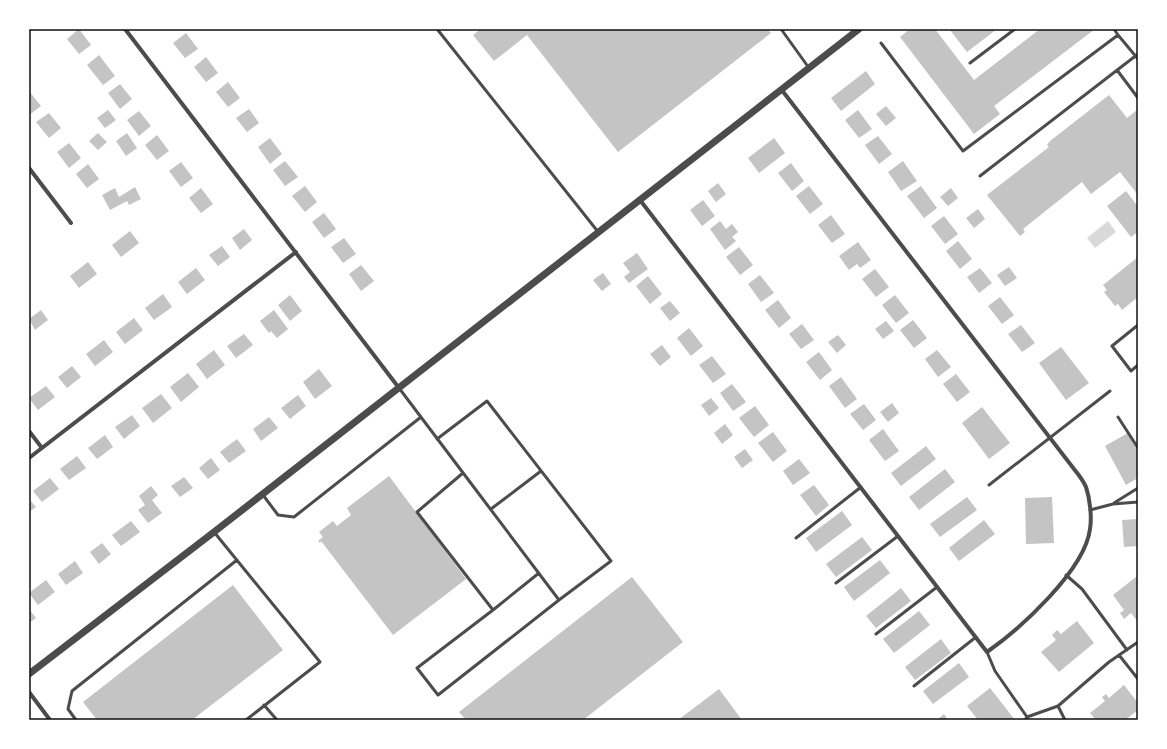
<svg xmlns="http://www.w3.org/2000/svg" width="1167" height="749" viewBox="0 0 1167 749" font-family="'Roboto Serif',serif">
<rect width="100%" height="100%" fill="#fff"/>
<path fill="#d9d9d9" d="M1108,221L1116,232L1095,248L1087,238Z"/>
<path fill="#c4c4c4" d="M79,29L91,45L79,54L67,39Z
M481,29H767L771,33L618,152L527,35L494,61L473,35Z
M910,29H935L974,80L1040,29H1095L994,106L1000,114L974,134L900,37Z
M952,29H997L967,52L950,30Z
M186,33L198,49L185,58L173,43Z
M99,55L115,76L103,85L87,65Z
M206,57L218,73L206,82L194,67Z
M866,71L875,84L841,111L831,98Z
M228,82L240,98L228,107L216,92Z
M120,84L132,99L120,109L108,93Z
M29,91L41,106L29,115Z
M1109,95L1127,118L1138,109V195L1120,172L1091,194L1082,182L1023,229L1025,232L1020,236L987,195L1049,147L1047,145L1050,141Z
M886,106L896,118L886,126L876,114Z
M249,109L259,123L247,132L236,118Z
M108,110L116,120L105,128L97,118Z
M858,110L872,129L859,138L845,120Z
M139,111L151,126L139,136L127,120Z
M49,113L61,128L49,138L36,122Z
M98,133L107,142L98,150L89,141Z
M127,133L137,148L126,156L116,141Z
M157,135L169,151L157,160L145,145Z
M878,136L892,154L879,164L865,145Z
M270,138L282,154L270,164L258,147Z
M774,138L785,153L759,173L748,158Z
M69,143L81,158L69,168L57,152Z
M285,161L298,177L285,186L273,170Z
M903,161L917,181L901,191L888,172Z
M181,162L193,178L181,187L169,171Z
M791,163L804,181L792,191L778,173Z
M88,164L99,179L87,188L76,174Z
M718,183L726,194L716,202L708,191Z
M305,186L317,202L305,212L292,196Z
M809,186L823,204L810,214L796,196Z
M921,186L937,208L924,218L907,196Z
M135,187L141,199L129,205L127,201L110,210L102,195L115,188L119,197Z
M201,188L213,204L201,213L189,198Z
M951,188L958,198L948,206L940,197Z
M1126,191L1136,204L1138,203V232L1131,237L1107,206Z
M703,200L715,216L702,226L690,210Z
M978,209L985,219L974,228L966,218Z
M324,213L336,229L324,238L312,222Z
M831,215L845,234L832,243L818,225Z
M944,216L958,234L945,244L931,226Z
M720,221L726,229L732,224L738,232L732,237L736,241L725,250L710,229Z
M244,229L252,240L240,250L232,238Z
M130,231L139,243L121,257L112,245Z
M344,238L356,254L343,263L331,247Z
M958,241L972,259L960,269L946,251Z
M858,242L871,260L860,268L857,264L849,270L839,256Z
M222,246L230,257L218,266L209,255Z
M739,247L753,265L740,275L726,257Z
M637,253L648,269L629,283L624,277L630,272L623,263Z
M1138,257V297L1122,310L1118,304L1115,306L1104,292L1107,290L1103,285Z
M88,262L97,274L79,288L70,276Z
M361,265L374,281L361,291L349,274Z
M1009,267L1017,278L1005,286L997,275Z
M196,268L205,280L187,294L178,282Z
M980,268L992,283L979,293L967,277Z
M875,269L889,287L876,297L862,279Z
M603,273L611,284L602,291L593,280Z
M760,275L774,293L761,302L748,284Z
M648,276L662,294L650,304L636,286Z
M163,294L172,307L154,320L145,308Z
M290,295L302,311L290,321L278,305Z
M895,295L909,313L896,323L882,305Z
M1000,297L1014,315L1002,324L988,306Z
M778,300L791,318L779,328L765,310Z
M670,301L680,313L670,321L660,308Z
M41,310L48,320L35,330L29,319Z
M274,310L288,329L277,338L271,331L269,333L260,321Z
M134,318L143,330L125,344L116,332Z
M913,320L927,338L914,348L900,330Z
M886,321L894,331L883,339L875,329Z
M802,324L814,340L801,349L789,334Z
M1021,325L1035,343L1022,352L1008,334Z
M689,328L703,346L691,356L677,338Z
M244,334L253,345L236,358L227,346Z
M838,335L846,345L837,353L828,342Z
M104,340L113,352L95,366L86,354Z
M662,345L671,357L660,366L650,354Z
M1061,347L1089,383L1066,400L1039,363Z
M214,350L225,365L207,379L196,364Z
M937,350L951,367L938,377L925,359Z
M819,352L832,370L820,380L806,362Z
M712,356L726,374L713,383L699,365Z
M72,366L81,377L67,388L58,377Z
M319,369L332,386L315,399L303,382Z
M188,373L199,387L181,402L170,387Z
M956,374L970,392L957,402L943,384Z
M841,377L857,399L845,408L829,386Z
M732,384L746,402L733,411L720,393Z
M46,386L55,397L38,410L29,398Z
M161,394L172,408L153,423L142,408Z
M298,395L306,406L290,419L281,408Z
M711,398L719,408L709,416L701,405Z
M892,403L899,413L888,422L880,412Z
M864,404L876,420L863,430L850,414Z
M755,406L769,425L754,437L739,418Z
M982,407L1010,443L989,459L962,423Z
M132,415L140,426L124,439L115,427Z
M269,417L278,428L261,441L253,429Z
M725,424L733,435L722,444L714,433Z
M883,429L899,451L885,461L869,440Z
M773,432L787,451L773,462L758,443Z
M1128,433L1138,452V478L1126,485L1105,446Z
M105,435L113,447L97,459L88,448Z
M237,439L246,451L229,463L220,452Z
M926,446L936,459L901,486L891,473Z
M745,449L753,460L742,468L734,457Z
M77,456L86,468L69,480L60,469Z
M211,458L220,470L208,479L199,468Z
M799,459L810,473L793,485L783,471Z
M945,469L955,482L919,510L909,497Z
M389,476L466,579L393,635L321,541L320,543L318,541L323,537L319,532L333,521L337,526L351,515L347,508Z
M184,477L193,488L180,497L171,486Z
M50,478L59,489L42,502L33,491Z
M814,485L829,505L816,516L800,495Z
M151,486L158,495L152,500L162,513L148,523L138,510L145,505L139,496Z
M967,497L977,510L940,537L930,524Z
M1052,497L1054,543L1026,544L1025,498Z
M29,499L36,507L29,512Z
M842,511L852,525L816,552L806,538Z
M1138,519V546L1124,547L1122,520Z
M984,520L995,534L959,561L949,548Z
M131,521L140,532L121,546L112,535Z
M862,537L872,550L836,577L826,564Z
M102,543L111,554L99,564L90,552Z
M880,560L890,573L854,601L844,587Z
M75,561L83,573L66,585L58,574Z
M632,577L683,642L583,720H466L459,712Z
M1136,577L1138,580V622L1131,613L1124,619L1120,613L1124,610L1113,595Z
M46,580L55,592L38,605L29,593Z
M233,585L283,650L192,720H97L83,702Z
M901,588L911,601L876,628L866,616Z
M29,609L36,618L29,623Z
M919,611L930,625L894,653L883,639Z
M1077,621L1094,643L1059,672L1041,652L1056,640L1052,635L1057,630L1061,634Z
M941,639L951,653L915,680L905,667Z
M959,663L969,677L933,704L923,691Z
M1124,685L1138,703V710L1125,720H1096L1090,713L1105,701L1102,697L1106,694L1109,698Z
M990,688L1015,720H978L967,706Z
M719,689L742,720H678Z
M944,714L948,720H937Z"/>
<g fill="none" stroke-linecap="round" stroke-linejoin="round">
<path stroke="#4c4c4c" stroke-width="3" d="M437,29L599,233
M781,29L809,68
M1118,35L1138,59
M881,43L963,151L1118,35L1114,29
M970,63L1015,29
M1117,70L1138,98
M980,176L1138,54
M1138,325L1112,346L1131,371L1138,365
M399,388C452,459 506,529 559,600L611,561L487,401L437,439
M1118,417L1138,448
M463,473L417,512L493,610L539,573
M989,485L1110,391
M263,495L278,515L294,517L421,417
M1114,503L1138,488
M491,509L541,471
M1090,510L1113,504L1138,502
M214,532L320,662L246,720
M796,538L861,487
M1066,575L1082,589L1127,650
M836,583L898,536
M493,610L417,668L438,695L559,600
M876,634L937,587
M987,652L995,671L1027,717L1025,720
M1119,655L1138,679
M914,686L976,637
M264,705L277,720
M1058,706L1065,720
M1027,717L1058,706L1109,662L1138,642
M76,720L68,709L72,691L237,560"/>
<path stroke="#4c4c4c" stroke-width="4" d="M125,29L399,388
M29,168L71,223
M640,200L987,652C1020,629 1085,570 1090,529C1092,517 1090,499 1086,487C1083,480 1078,474 1074,469L781,89
M29,431L42,448
M29,458L296,252
M29,692L50,720"/>
<path stroke="#4c4c4c" stroke-width="7" d="M29,674L214,532L859,29"/>
</g>
<rect width="1167" height="749" fill="none" stroke="#ffffff" stroke-width="60"/>
<rect x="30" y="30" width="1107" height="689" fill="none" stroke="#111" stroke-width="1.5"/>
</svg>
